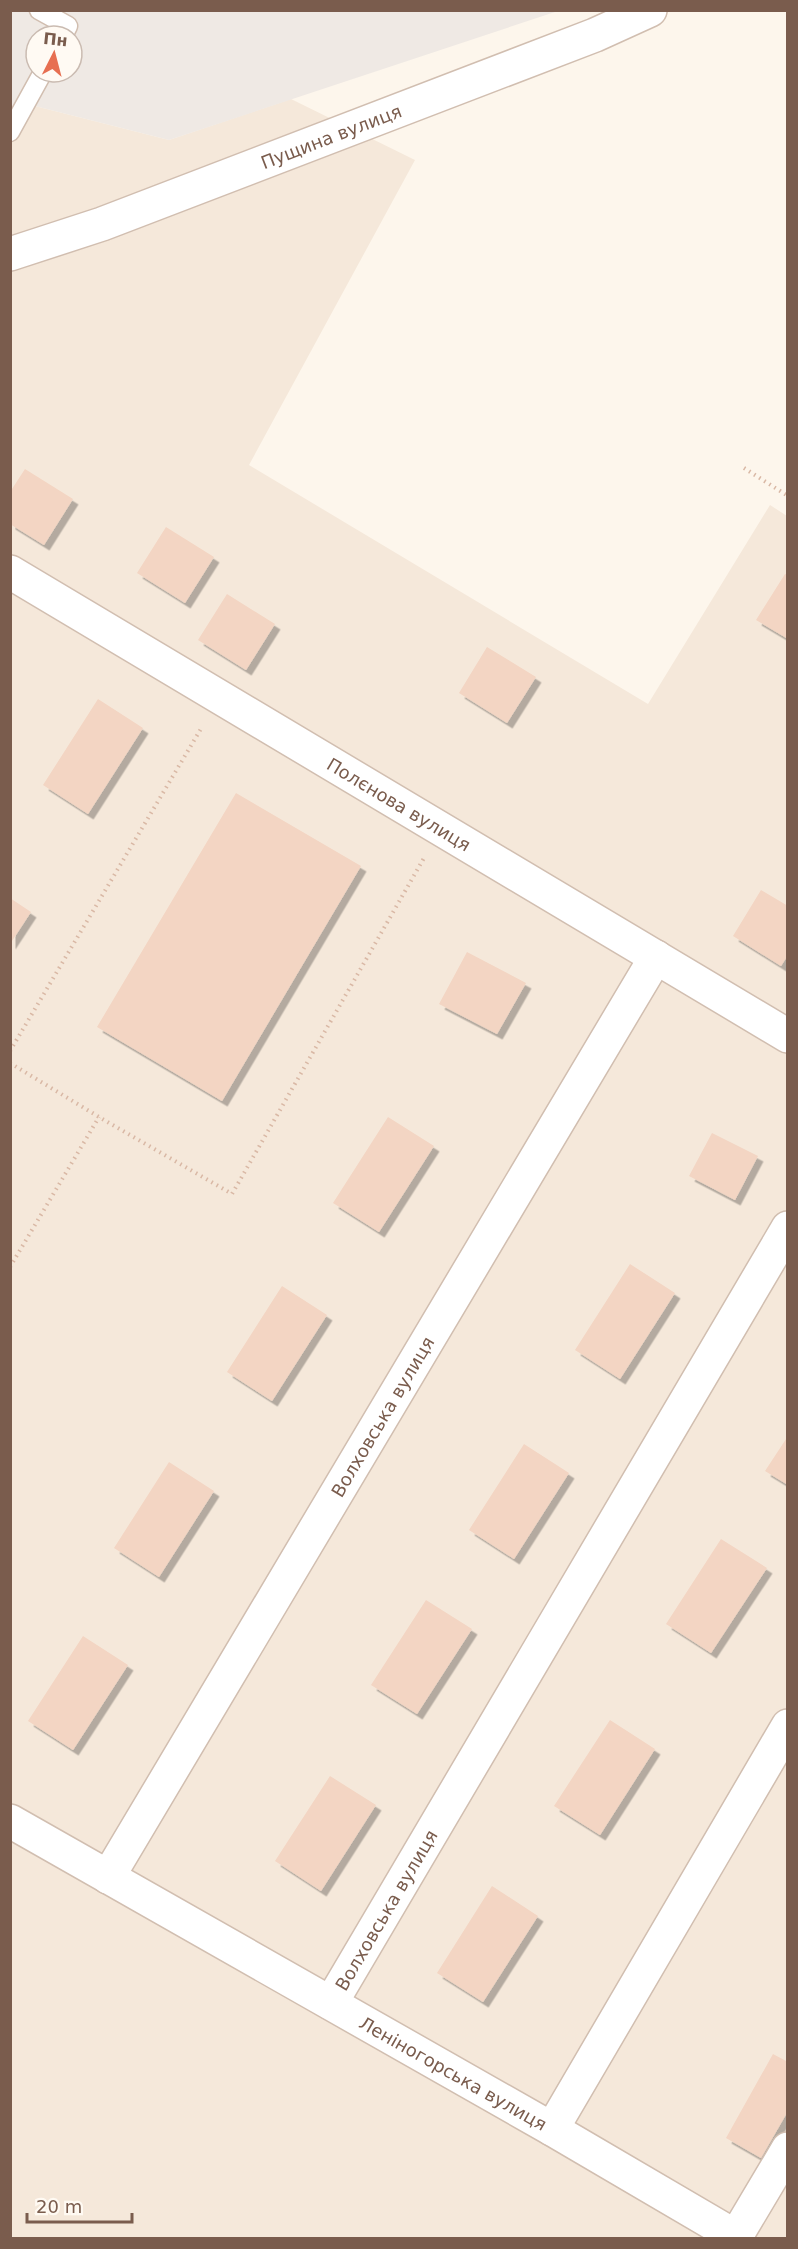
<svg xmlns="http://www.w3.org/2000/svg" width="798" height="2249" viewBox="0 0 798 2249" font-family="'DejaVu Sans',sans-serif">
<defs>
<filter id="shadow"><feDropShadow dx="5.5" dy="5.5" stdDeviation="0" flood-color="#0004"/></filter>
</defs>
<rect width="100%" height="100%" fill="#fdf6ec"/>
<path fill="#f5e8da" d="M291,99L415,160L249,465L648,704L770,505L787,516V2238H11L10,136L31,105L169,140Z"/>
<path fill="#efe9e4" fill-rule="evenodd" d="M11,11H558L169,140L31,105L11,136ZM36,36H72V72H36Z"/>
<path fill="#f3d5c3" filter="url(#shadow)" d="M25,469L73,499L44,545L10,524V492Z
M166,527L214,557L185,603L137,573Z
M785,574L788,575V639L756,620Z
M227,594L275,624L246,670L198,640Z
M487,647L536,677L507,723L459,693Z
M98,699L143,728L88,814L43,785Z
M236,793L361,866L222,1101L97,1027Z
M761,890L788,906V955L781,966L733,936Z
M10,898L31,912L10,944Z
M467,952L526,983L497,1034L439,1004Z
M388,1117L434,1146L379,1232L333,1203Z
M712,1133L758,1156L735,1200L689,1176Z
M630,1264L675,1293L620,1379L575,1350Z
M282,1286L327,1315L272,1401L227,1372Z
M788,1436V1485L765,1471Z
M524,1444L569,1473L514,1559L469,1530Z
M169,1462L214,1491L159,1577L114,1548Z
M721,1539L767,1568L711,1653L666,1624Z
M426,1600L472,1629L417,1714L371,1685Z
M83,1636L128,1665L73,1750L28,1721Z
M610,1720L655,1749L600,1835L554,1806Z
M330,1776L376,1805L321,1891L275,1861Z
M492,1886L538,1916L483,2002L437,1973Z
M773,2054L788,2062V2111L761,2158L726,2138Z"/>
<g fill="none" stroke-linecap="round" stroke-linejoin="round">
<defs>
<path id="lane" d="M39,10L68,26L63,36
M10,132L43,72"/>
<g id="street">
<path id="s1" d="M10,254L102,224L595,35L650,10"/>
<path id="s2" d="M10,572L788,1036"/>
<path id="s3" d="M10,1821L552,2129L738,2238"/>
<path id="s4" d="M108,1877L656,957"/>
<path id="s5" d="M331,2003L788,1228"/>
<path d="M552,2129L788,1726"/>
<path d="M735,2238L788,2149"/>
</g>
</defs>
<use href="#lane" stroke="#d1beb0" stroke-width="21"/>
<use href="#street" stroke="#d1beb0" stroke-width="36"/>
<path stroke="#d9b8a5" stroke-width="4" stroke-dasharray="1.5 4.5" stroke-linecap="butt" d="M744,468L788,496
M10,1051L202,727
M10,1063L99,1117L232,1194L424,858
M10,1267L99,1117"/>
<use href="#lane" stroke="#fff" stroke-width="18"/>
<use href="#street" stroke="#fff" stroke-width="33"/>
</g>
<g text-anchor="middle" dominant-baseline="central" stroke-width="6" stroke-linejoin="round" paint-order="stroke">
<g font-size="18" fill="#7a5c4d" stroke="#fffaf3">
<text stroke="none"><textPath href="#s1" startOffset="342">Пущина вулиця</textPath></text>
<text stroke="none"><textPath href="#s2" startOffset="453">Полєнова вулиця</textPath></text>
<text stroke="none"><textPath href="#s4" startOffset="536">Волховська вулиця</textPath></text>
<text stroke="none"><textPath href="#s5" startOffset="108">Волховська вулиця</textPath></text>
<text stroke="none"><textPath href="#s3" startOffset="510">Леніногорська вулиця</textPath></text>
</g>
</g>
<rect width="798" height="2249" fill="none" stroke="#7a5c4d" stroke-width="24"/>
<g transform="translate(54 54) rotate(6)"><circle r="28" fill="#fffaf3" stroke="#cabbb1" stroke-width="1.5"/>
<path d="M0-4.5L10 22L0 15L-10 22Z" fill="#e76f51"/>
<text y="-9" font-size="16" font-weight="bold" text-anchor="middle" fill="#7a5c4d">Пн</text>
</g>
<path d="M27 2213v9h105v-9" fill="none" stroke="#7a5c4d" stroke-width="3"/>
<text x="36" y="2213" font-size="18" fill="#7a5c4d" stroke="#fffaf3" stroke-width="4.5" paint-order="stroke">20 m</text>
</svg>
